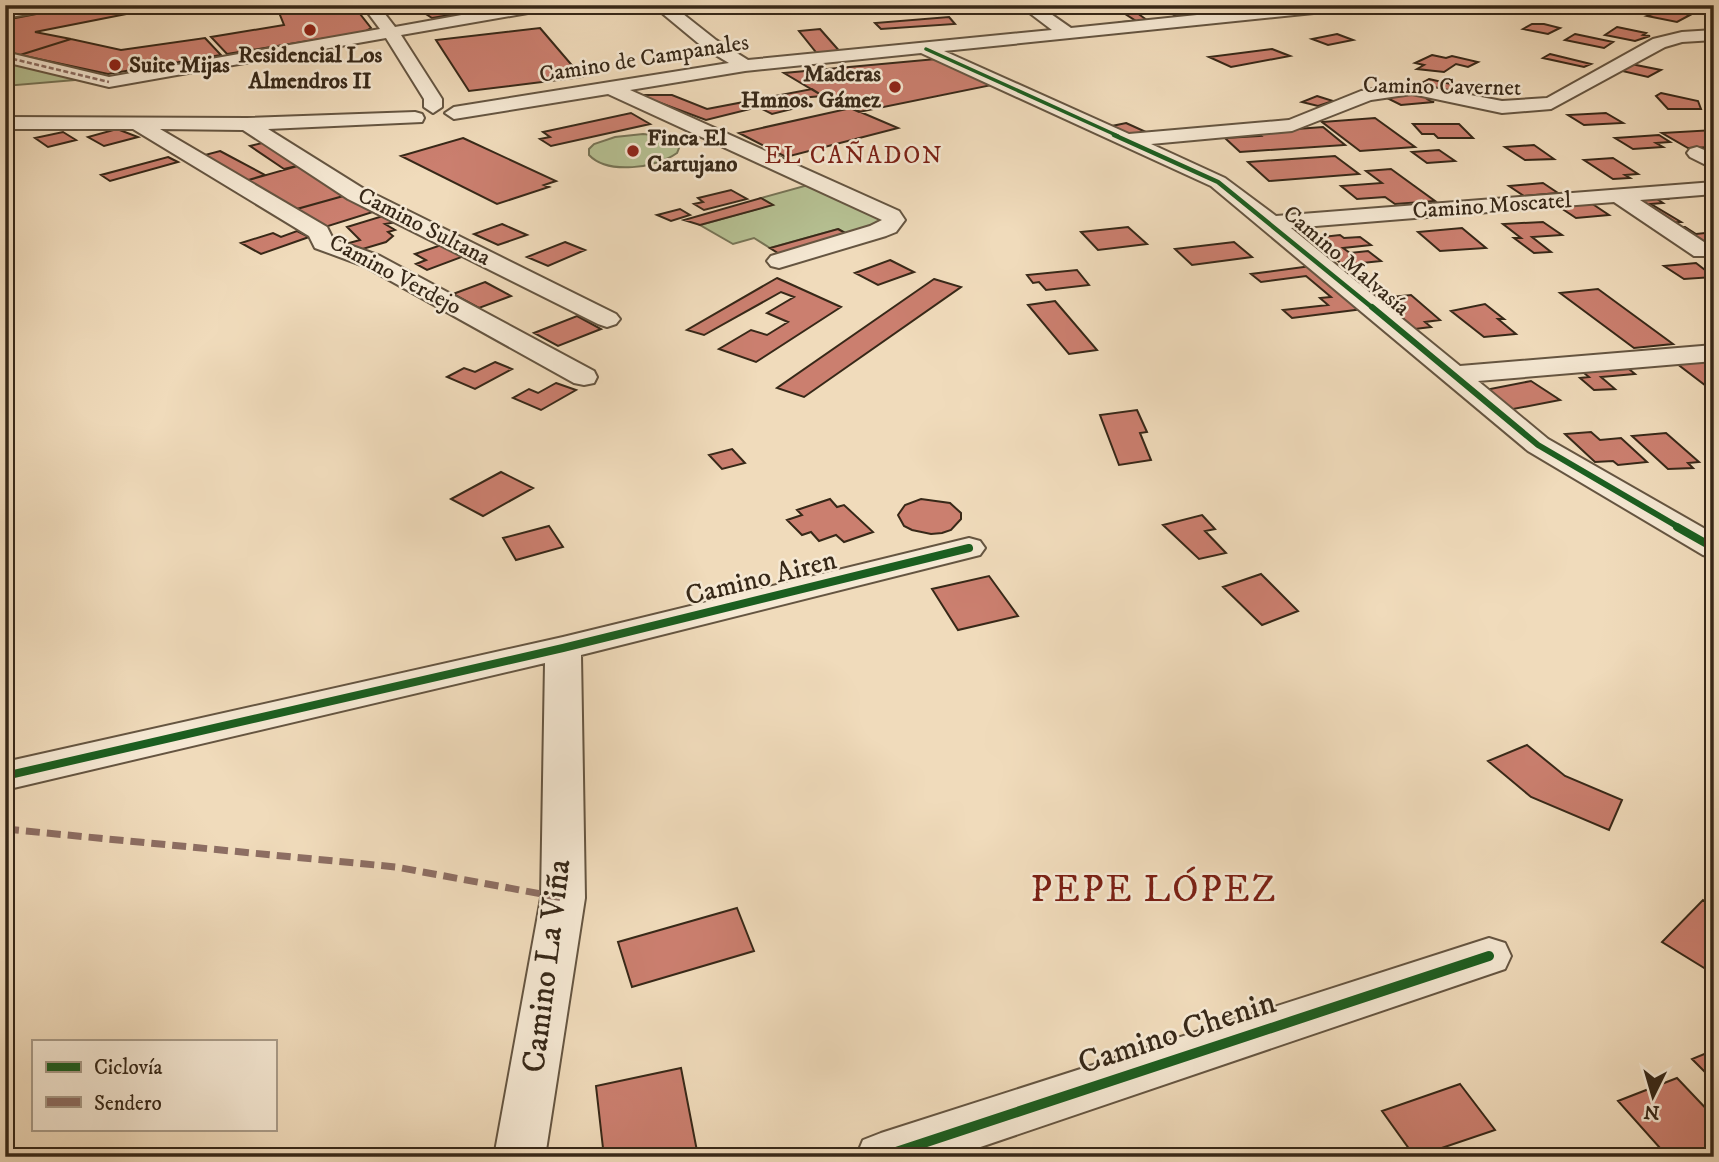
<svg xmlns="http://www.w3.org/2000/svg" width="1719" height="1162" viewBox="0 0 1719 1162" font-family="'IM FELL DW Pica',serif">
<rect width="100%" height="100%" fill="#f0dbbb"/>
<filter id="stains"><feTurbulence type="fractalNoise" baseFrequency=".00286" numOctaves="4"/><feColorMatrix values="0 0 0 0 .2 0 0 0 0 .09 0 0 0 0 .02 0 0 0 .5 -.17"/></filter>
<radialGradient id="worn" r=".72"><stop offset=".6" stop-color="#630" stop-opacity="0"/><stop offset="1" stop-color="#630" stop-opacity=".3"/></radialGradient>
<path fill="#b6c193" stroke="#767456" stroke-width="2" d="M5,60L87,79L5,86Z
M643,134C656,136 672,136 679,148L677,153C656,168 608,175 589,155V149L594,144L615,137Z
M808,185L880,218V225L849,235L838,229L770,248L754,238L733,244L700,225L772,205L761,198Z"/>
<path fill="#cb7f6f" stroke="#372818" stroke-width="2" d="M83,5H172L35,32L71,39L20,55L5,51V20Z
M276,5H353L371,28L364,32L227,54L211,37L284,25Z
M412,5H509L432,18Z
M1111,5H1126L1151,23L1127,26L1121,22L1136,21Z
M1158,5H1189L1210,17L1182,20Z
M1661,11H1673L1690,15L1677,22L1647,16Z
M949,17L955,24L881,29L875,23Z
M1532,24H1544L1560,28L1548,34L1523,29Z
M1617,27L1646,33L1643,35L1650,36L1635,41L1605,35Z
M540,28L582,77L469,91L436,40Z
M820,29L842,54L819,56L799,31Z
M1337,34L1353,40L1328,45L1312,39Z
M1575,34L1613,42L1604,48L1565,40Z
M205,38L221,55L108,74L20,55L71,39L121,50Z
M1272,49L1290,56L1231,67L1209,57Z
M1550,54L1591,64L1584,67L1543,58Z
M1432,55L1446,58L1452,56L1478,62L1468,67L1456,64L1444,72L1417,69L1424,65L1415,63Z
M936,59L992,85L859,112L823,96L784,73Z
M1631,64L1661,70L1648,77L1618,70Z
M1429,79L1464,87L1454,92L1420,84Z
M812,89L823,96L799,98L812,104L772,114L758,107L706,120L639,95H672L707,109Z
M1420,92L1435,99L1429,100L1434,102L1401,105L1385,97Z
M1661,93L1698,101L1701,109H1668L1656,96Z
M1317,96L1333,101L1318,106L1302,102Z
M851,108L898,128L786,157L739,133Z
M631,113L650,124L551,146L540,139L550,137L543,132Z
M1606,113L1623,123L1584,125L1568,115Z
M1375,118L1415,147L1360,151L1322,122Z
M1126,123L1146,132L1131,136L1112,126Z
M1413,124H1459L1473,138H1438L1434,134H1422Z
M1323,127L1345,145L1240,152L1225,138L1261,136L1256,132Z
M117,129L138,137L104,146L88,137Z
M1714,130V147L1688,148L1662,133Z
M63,132L76,140L48,147L35,138Z
M1659,135L1670,142L1656,143L1663,147L1633,149L1615,138Z
M463,138L556,181L544,185L549,187L497,204L401,156Z
M266,142L301,165L284,169L250,146Z
M1534,145L1554,159L1525,160L1505,147Z
M1439,150L1455,161L1427,163L1412,152Z
M220,151L265,175L245,181L201,156Z
M1335,156L1359,174L1269,181L1248,162Z
M168,157L178,162L110,181L101,175Z
M1613,158L1638,174L1625,175L1630,178L1613,179L1584,160Z
M301,165L347,195L293,210L245,181Z
M1391,169L1435,201L1395,204L1385,197L1357,199L1341,186L1382,183L1366,171Z
M1543,183L1558,193L1524,196L1509,186Z
M731,190L747,199L704,210L694,204L703,202L698,198Z
M347,195L376,211L325,227L297,209Z
M1661,195L1667,199H1657L1663,203L1651,204L1681,222L1669,223L1627,197Z
M761,198L773,205L700,225L684,220Z
M1588,201L1609,215L1576,218L1555,204Z
M680,209L690,215L671,221L657,215Z
M386,215L397,222L385,224L395,230L388,232L393,236L386,242L356,251L342,245L360,240L347,227Z
M1543,222L1562,235L1532,237L1551,252L1534,253L1514,238H1521L1503,224Z
M502,224L527,235L498,245L474,234Z
M1128,227L1147,244L1098,250L1081,232Z
M1677,227H1685L1696,234L1714,232V250Z
M1462,228L1486,248L1440,251L1418,232Z
M838,229L849,235L781,255L770,248Z
M297,231L309,237L261,254L241,243L273,233L281,237Z
M1340,235L1344,238L1360,237L1371,245L1343,248L1350,253L1368,251L1381,261L1343,265L1314,242L1326,241L1322,237Z
M565,242L585,250L548,266L527,257Z
M1234,242L1252,257L1192,265L1175,249Z
M444,244L467,255L427,270L416,264L426,260L415,254Z
M890,260L914,272L878,285L855,273Z
M1696,263L1714,277L1684,279L1664,266Z
M1311,266L1363,309L1292,318L1283,310L1328,305L1320,298L1331,297L1306,276L1261,282L1251,274Z
M1077,270L1089,285L1046,290L1039,282L1033,283L1027,275Z
M777,278L841,307L756,362L719,349L751,330L767,335L788,322L767,313L794,297L781,292L704,335L687,330Z
M934,279L961,287L804,397L777,388Z
M485,282L511,296L479,308L453,294Z
M1598,289L1673,344L1634,348L1560,293Z
M1411,295L1440,320L1425,322L1431,327L1415,329L1380,298Z
M1055,301L1097,350L1069,354L1028,305Z
M1485,304L1504,319H1498L1516,334L1484,337L1451,311Z
M577,316L601,329L558,346L534,333Z
M1714,360V389H1710L1676,363Z
M495,362L512,369L475,389L447,377L464,368L475,372Z
M1624,365L1635,374L1601,377L1615,389L1594,390L1580,378L1589,377L1579,369Z
M1531,381L1560,400L1508,410L1480,391Z
M556,383L576,390L541,410L513,398L529,389L538,393Z
M1137,410L1147,432L1140,433L1151,460L1119,465L1100,415Z
M1591,432L1600,440L1621,438L1647,462L1618,465L1613,461L1595,462L1565,434Z
M1666,433L1699,462L1688,463L1693,468L1668,469L1632,436Z
M732,449L745,463L722,469L709,455Z
M501,472L533,488L483,516L451,499Z
M830,499L837,507L844,505L873,532L844,542L836,535L819,541L811,532L802,535L787,520L802,515L797,510Z
M921,499L950,503L961,513V519L951,530L942,533L931,534L912,530L904,526L898,515L905,505Z
M1202,515L1215,529L1205,531L1226,553L1199,559L1163,525Z
M549,526L563,547L516,560L503,538Z
M1261,574L1298,611L1262,625L1223,587Z
M989,576L1018,616L958,630L932,589Z
M1527,745L1565,776L1622,800L1609,830L1531,797L1488,761Z
M1703,900L1714,907V974L1662,942Z
M737,908L754,951L632,987L618,942Z
M1714,1050V1081L1692,1059Z
M681,1068L697,1151L673,1157H604L596,1086Z
M1677,1078L1714,1117V1157H1668L1618,1101Z
M1460,1084L1495,1130L1415,1157L1382,1111Z"/>
<g fill="none" stroke-linecap="round" stroke-linejoin="round">
<defs>
<path id="minor" d="M23,5H59L51,10L5,18V8Z
M362,5H378L395,27L517,5H553L545,10L401,35L442,99V107L433,113L424,107V99L386,38L109,87L5,62V52L109,77L380,29Z
M664,5H687L678,10L716,40L748,60L1052,30L1019,5H1038L1071,28L1295,5H1351L1343,10L944,51L1129,134L1289,120L1361,91L1412,84L1502,101L1547,98L1653,39L1682,32L1714,30V40L1682,42L1665,47L1551,109L1502,113L1412,94L1371,100L1292,131L1151,144L1225,178L1276,216L1714,182V194L1640,200L1710,246L1714,251L1710,256H1694L1614,202L1291,228L1460,366L1714,345V361L1478,381L1548,439L1714,534V558L1703,555L1528,451L1211,186L921,53L745,71L630,90L899,211L905,220L896,232L886,236L779,268L771,266L767,261L771,256L870,226L882,220L608,94L454,119L445,113L454,107L729,63L704,48L663,14L661,11Z
M415,112L422,114L424,118L422,122L268,129L364,189L616,314L620,319L616,324L607,327L598,324L348,199L243,130L160,129L327,227L333,239L380,256L594,371L597,377L594,383L584,385L574,383L364,266L315,248L309,236L133,129H5V117L247,118Z
M1697,147L1714,154V169L1690,157L1687,153L1690,149Z
M969,538L980,541L985,548L980,555L581,655L585,898L545,1157H494L541,898L545,663L5,790V762L563,637Z
M1489,938L1505,943L1511,956L1505,969L951,1157H856L863,1140L881,1133Z"/>
</defs>
<use href="#minor" stroke="#655541" stroke-width="4"/>
<use href="#minor" fill="#f5e8d3" fill-rule="evenodd"/>
<path stroke="#8d6e63" stroke-width="2.5" stroke-dasharray="5 2.5" stroke-linecap="butt" d="M5,57L109,82"/>
<path stroke="#8d6e63" stroke-width="7" stroke-dasharray="14 7" stroke-linecap="butt" d="M5,829L396,867L563,898"/>
<defs>
<path id="cycleway-far4" d="M926,49L1118,136"/>
<path id="cycleway-far3" d="M1114,135L1218,182L1374,309"/>
<path id="cycleway-far2" d="M1372,307L1538,445L1680,528"/>
<path id="cycleway-far1" d="M1677,527L1714,548
M5,776L563,648L969,548"/>
<path id="cycleway" d="M881,1157L1489,956"/>
</defs>
<use href="#cycleway-far4" stroke="#f5e8d3" stroke-width="6"/>
<use href="#cycleway-far3" stroke="#f5e8d3" stroke-width="7"/>
<use href="#cycleway-far2" stroke="#f5e8d3" stroke-width="10"/>
<use href="#cycleway-far1" stroke="#f5e8d3" stroke-width="12"/>
<use href="#cycleway" stroke="#f5e8d3" stroke-width="14"/>
<use href="#cycleway-far4" stroke="#1b5e20" stroke-width="3.5"/>
<use href="#cycleway-far3" stroke="#1b5e20" stroke-width="4.5"/>
<use href="#cycleway-far2" stroke="#1b5e20" stroke-width="6"/>
<use href="#cycleway-far1" stroke="#1b5e20" stroke-width="8"/>
<use href="#cycleway" stroke="#1b5e20" stroke-width="10"/>
</g>
<g fill="#8f2418" stroke="#f5e8d3" stroke-width="2.5">
<circle cx="310" cy="30" r="7"/>
<circle cx="115" cy="65" r="7"/>
<circle cx="895" cy="87" r="7"/>
<circle cx="633" cy="151" r="7"/>
</g>
<g text-anchor="middle" dominant-baseline="central" stroke-width="5" stroke-linejoin="round" paint-order="stroke">
<g font-size="23" font-weight="bold" fill="#372818" stroke="#f5e8d3" text-anchor="start">
<text x="310" y="55" text-anchor="middle">Residencial Los<tspan x="310" dy="26">Almendros II</tspan></text>
<text x="129" y="65">Suite Mijas</text>
<text x="881" y="74" text-anchor="end">Maderas<tspan x="881" dy="26">Hmnos. Gámez</tspan></text>
<text x="647" y="138">Finca El<tspan x="647" dy="26">Cartujano</tspan></text>
</g>
<g font-size="23" fill="#372818" stroke="#f5e8d3">
<text transform="translate(644 59) rotate(-9)">Camino de Campanales</text>
<text transform="translate(1442 87) rotate(1)">Camino Cavernet</text>
<text transform="translate(1492 206) rotate(-4)">Camino Moscatel</text>
<text transform="translate(424 227) rotate(27)">Camino Sultana</text>
<text transform="translate(1346 261) rotate(40)">Camino Malvasía</text>
<text transform="translate(395 275) rotate(28)">Camino Verdejo</text>
</g>
<g font-size="24" letter-spacing="2" fill="#7a1f14" stroke="#f5e8d3">
<text x="854" y="156">EL CAÑADON</text>
</g>
<g font-size="28" fill="#372818" stroke="#f5e8d3">
<text transform="translate(761 578) rotate(-14)">Camino Airen</text>
</g>
<g font-size="33" fill="#372818" stroke="#f5e8d3">
<text transform="translate(547 966) rotate(-83)">Camino La Viña</text>
<text transform="translate(1177 1033) rotate(-18)">Camino Chenin</text>
</g>
<g font-size="37" letter-spacing="2" fill="#7a1f14" stroke="#f5e8d3">
<text x="1154" y="890">PEPE LÓPEZ</text>
</g>
</g>
<rect width="1719" height="1162" fill="none" stroke="#f0dbbb" stroke-width="28"/>
<rect x="7" y="7" width="1705" height="1148" fill="none" stroke="#372818" stroke-width="3.5"/>
<rect x="14" y="14" width="1691" height="1134" fill="none" stroke="#372818" stroke-width="2"/>
<rect x="32" y="1040" width="245" height="91" fill="#f5e8d3" stroke="#a99b88" stroke-width="2"/>
<rect x="46" y="1062" width="35" height="10" fill="#1b5e20" stroke="#a99b88" stroke-width="2"/>
<text x="94" y="1074" font-size="21" fill="#372818">Ciclovía</text>
<rect x="46" y="1097" width="35" height="10" fill="#8d6e63" stroke="#a99b88" stroke-width="2"/>
<text x="94" y="1110" font-size="21" fill="#372818">Sendero</text>
<g transform="translate(1653 1096) rotate(185)" stroke="#f5e8d3" stroke-width="5" paint-order="stroke">
<path d="M0-5L12 26L0 18L-12 26Z" fill="#372818"/>
<text y="-10" font-size="19" font-weight="bold" text-anchor="middle" fill="#372818">N</text>
</g>
<rect width="100%" height="100%" filter="url(#stains)"/>
<rect width="100%" height="100%" fill="url(#worn)"/>
</svg>
